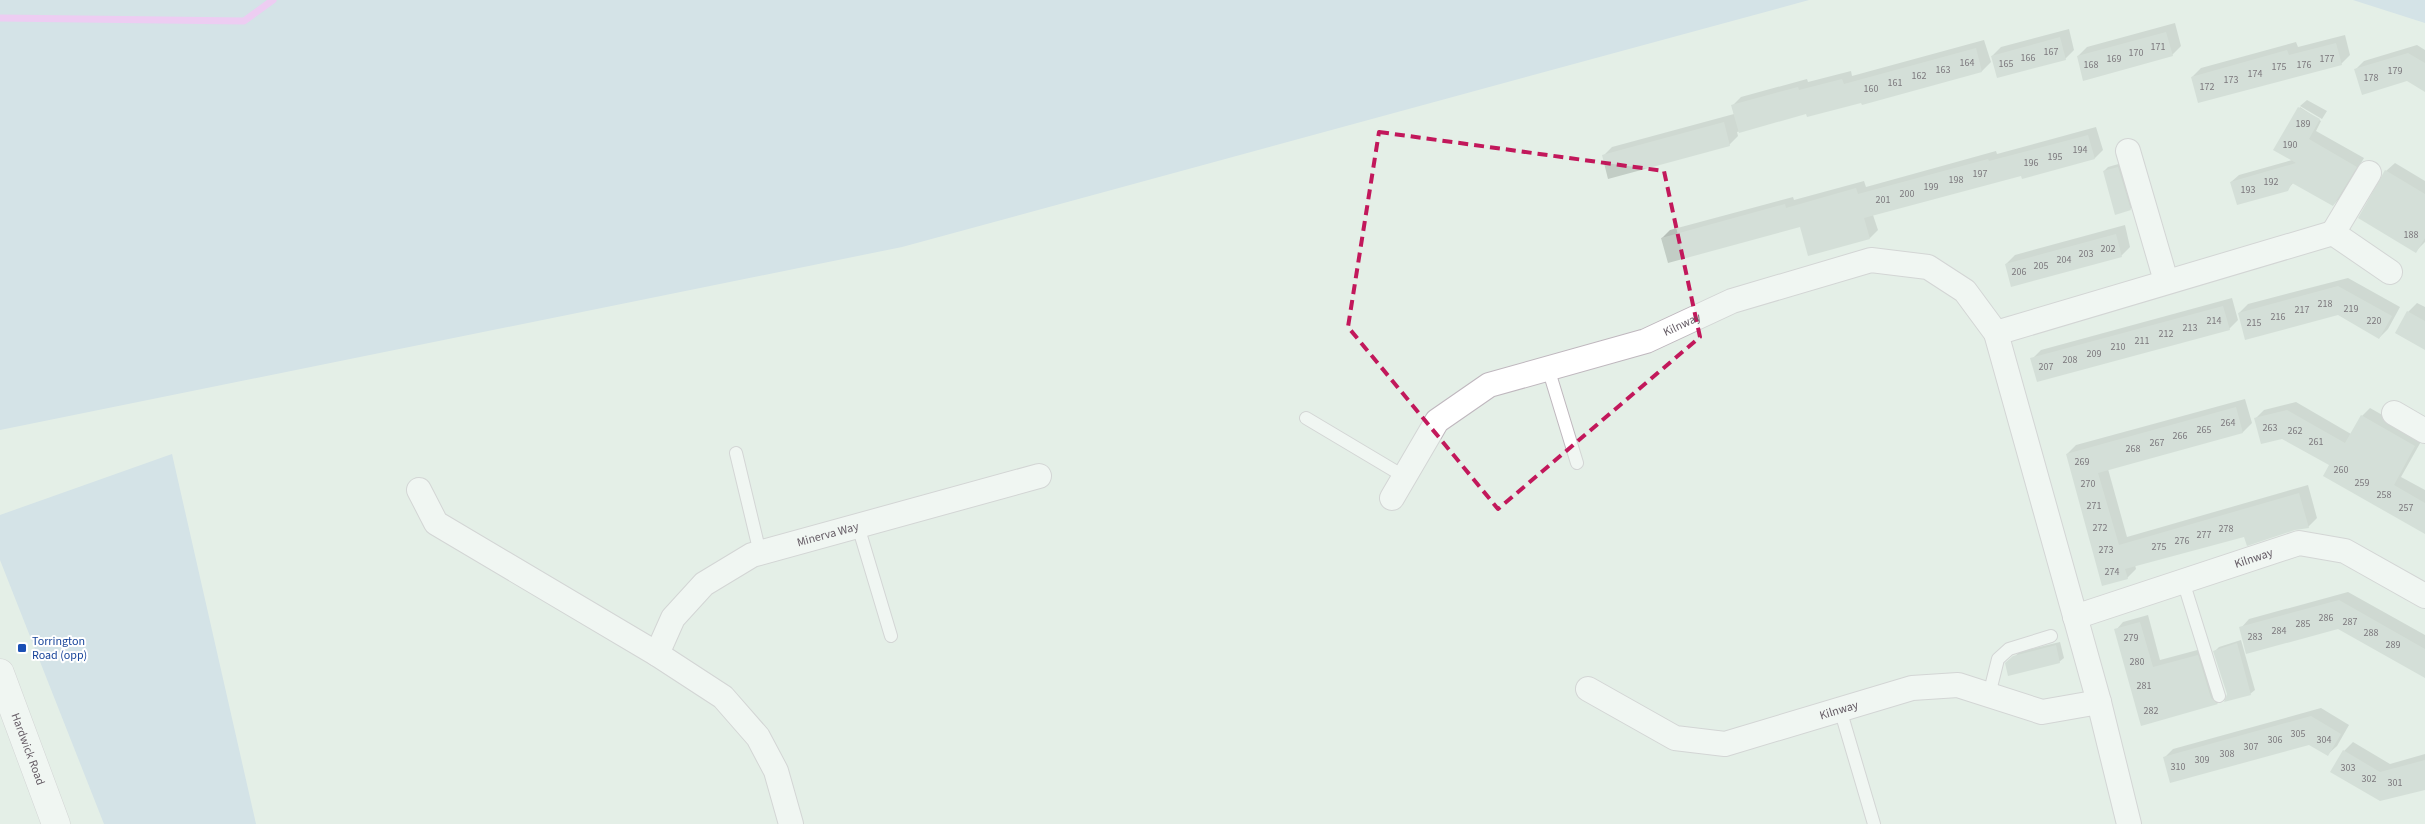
<svg xmlns="http://www.w3.org/2000/svg" width="2425" height="824" viewBox="0 0 2425 824" font-family="'Source Sans 3',sans-serif">
<rect width="100%" height="100%" fill="#e4efe7"/>
<path fill="#c0d4e7" d="M0,0H1809L902,247L0,430Z
M2353,0H2425V23Z
M172,454L256,824H104L0,560V515Z"/>
<path fill="#0003" d="M2175,23L2181,46L2172,55L2078,56L2087,47Z
M2069,29L2074,50L2065,59L1992,56L2001,47Z
M2345,35L2350,55L2341,64L2192,77L2201,68L2296,42L2298,47Z
M1984,40L1991,62L1982,71L1863,103L1862,101L1807,113L1737,132L1738,136L1729,145L1603,156L1612,147L1734,114L1732,106L1741,97L1807,79L1808,82L1851,71L1852,76Z
M2417,45L2425,50V91L2407,80L2356,69L2364,61Z
M2307,100L2327,111L2322,119L2300,106Z
M2300,107L2321,121L2316,131L2364,158L2341,197L2333,205L2294,182L2287,190L2231,182L2239,175L2292,160L2275,149Z
M2096,127L2103,150L2095,158L2022,174L1873,215L1878,230L1870,238L1801,226L1662,238L1670,230L1793,197L1794,200L1864,181L1866,187L1996,151L1997,154Z
M2122,163L2135,205L2130,209L2104,171L2108,167Z
M2395,163L2425,181V242L2416,251L2360,217L2386,171Z
M2125,225L2130,247L2121,256L2006,264L2015,255Z
M2348,278L2400,307L2388,329L2379,338L2338,314L2239,313L2248,304Z
M2232,298L2238,320L2229,329L2032,359L2041,350Z
M2417,303L2425,307V349L2396,333L2408,312Z
M2245,399L2252,423L2243,432L2108,469L2127,537L2308,485L2317,518L2308,527L2245,535L2135,565L2136,569L2127,578L2067,454L2076,445Z
M2296,402L2351,434L2362,416L2370,408L2423,438L2401,477L2425,490V532L2331,465L2256,418L2264,410Z
M2348,592L2425,635V677L2338,628H2241L2249,619Z
M2148,615L2160,660L2205,648L2225,696L2218,703L2142,725L2116,630L2123,622Z
M2241,640L2255,690L2250,694L2229,692L2215,651L2219,647Z
M2060,642L2064,658L2059,662L2006,666L2019,652Z
M2321,708L2349,725L2337,746L2328,754L2310,743L2164,758L2173,749Z
M2353,742L2390,764L2425,754V788L2332,771L2344,751Z"/>
<g fill="none" stroke-linecap="round" stroke-linejoin="round">
<path stroke="#f8a4ff" stroke-width="7" d="M0,18L244,21L273,0"/>
</g>
<path fill="#c2cdc5" d="M2166,32L2173,56L2083,81L2077,56Z
M2060,37L2066,60L1997,78L1991,56Z
M2336,43L2342,65L2198,103L2191,77L2287,50L2289,55Z
M1976,48L1982,72L1862,105L1861,103L1807,117L1806,114L1739,133L1731,105L1798,87L1799,90L1842,79L1844,84Z
M2408,53L2425,63V92L2407,81L2362,95L2354,69Z
M2298,107L2320,119L2309,139L2357,167L2333,206L2292,183L2288,191L2237,205L2230,182L2296,163L2273,150Z
M1724,122L1730,146L1608,179L1602,155Z
M2088,135L2095,159L2022,179L2021,176L1864,218L1870,239L1808,256L1800,227L1668,263L1661,238L1785,204L1786,208L1856,188L1858,194L1988,159L1989,161Z
M2118,167L2131,210L2115,215L2103,171Z
M2385,170L2425,194V238L2416,253L2358,218Z
M2116,234L2122,257L2011,287L2005,264Z
M2338,286L2392,316L2379,339L2338,315L2245,340L2238,313Z
M2223,306L2230,330L2037,382L2030,358Z
M2407,311L2425,321V350L2395,333Z
M2236,407L2243,433L2098,473L2119,545L2299,493L2309,528L2295,530L2247,546L2244,537L2125,569L2128,579L2102,586L2066,454Z
M2287,410L2345,443L2361,415L2415,446L2394,485L2425,503V534L2323,476L2329,465L2282,439L2261,444L2254,418Z
M2339,600L2425,649V678L2338,629L2246,654L2239,627Z
M2140,622L2153,667L2198,655L2211,698L2218,704L2141,726L2114,629Z
M2237,643L2251,695L2224,702L2227,694L2213,651Z
M2056,645L2060,663L2008,676L2005,663L2013,656Z
M2311,716L2341,734L2328,756L2309,745L2170,783L2163,757Z
M2343,750L2380,772L2425,760V790L2380,801L2330,772Z"/>
<g fill="none" stroke-linecap="round" stroke-linejoin="round">
<defs>
<path id="service" d="M1548,368L1577,463
M1306,418L1405,477
M736,453L760,553
M858,526L891,636
M2183,581L2219,696
M1989,695L1998,659L2009,649L2051,636
M1840,709L1874,824"/>
<g id="minor">
<path d="M2128,151L2166,281"/>
<path d="M2333,233L2369,173"/>
<path d="M1996,333L2333,233L2390,272"/>
<path d="M2394,413L2425,431"/>
<path d="M419,490L436,523L657,654L723,697L758,737L776,771L791,824"/>
<path id="s1" d="M1392,498L1437,421L1489,385L1646,341L1732,301L1871,260L1928,267L1965,291L1996,333L2099,702L2129,824"/>
<path id="s2" d="M2075,617L2299,543L2345,551L2425,596"/>
<path id="s3" d="M657,654L673,618L704,584L752,555L1039,476"/>
<path id="s4" d="M1588,689L1675,738L1725,744L1912,688L1958,685L2042,712L2099,702"/>
</g>
<g id="tertiary">
<path id="s5" d="M0,673L56,824"/>
</g>
</defs>
<use href="#service" stroke="#bfb7be" stroke-width="14"/>
<use href="#minor" stroke="#bfb7be" stroke-width="26"/>
<use href="#tertiary" stroke="#bfb7be" stroke-width="29"/>
<use href="#service" stroke="#fff" stroke-width="12"/>
<use href="#minor" stroke="#fff" stroke-width="24"/>
<use href="#tertiary" stroke="#fff" stroke-width="28"/>
</g>
<path d="M0 0H2425V824H0ZM1379,132L1664,171L1700,337L1498,509L1348,327Z" fill="#e4efe7" fill-opacity=".55" fill-rule="evenodd"/>
<path fill="none" stroke="#c2185b" stroke-width="4" stroke-dasharray="10 6" stroke-linejoin="round" d="M1379,132L1664,171L1700,337L1498,509L1348,327Z"/>
<rect fill="#1a4fb4" stroke="#fff" stroke-width="2" x="17" y="643" width="10" height="10" rx="2.5"/>
<g text-anchor="middle" dominant-baseline="central" stroke-width="4" stroke-linejoin="round" paint-order="stroke">
<g font-size="10" fill="#7c787d">
<text x="2158" y="47">171</text>
<text x="2051" y="52">167</text>
<text x="2136" y="53">170</text>
<text x="2028" y="58">166</text>
<text x="2114" y="59">169</text>
<text x="2327" y="59">177</text>
<text x="1967" y="63">164</text>
<text x="2006" y="64">165</text>
<text x="2091" y="65">168</text>
<text x="2304" y="65">176</text>
<text x="2279" y="67">175</text>
<text x="1943" y="70">163</text>
<text x="2395" y="71">179</text>
<text x="2255" y="74">174</text>
<text x="1919" y="76">162</text>
<text x="2371" y="78">178</text>
<text x="2231" y="80">173</text>
<text x="1895" y="83">161</text>
<text x="2207" y="87">172</text>
<text x="1871" y="89">160</text>
<text x="2303" y="124">189</text>
<text x="2290" y="145">190</text>
<text x="2080" y="150">194</text>
<text x="2055" y="157">195</text>
<text x="2031" y="163">196</text>
<text x="1980" y="174">197</text>
<text x="1956" y="180">198</text>
<text x="2271" y="182">192</text>
<text x="1931" y="187">199</text>
<text x="2248" y="190">193</text>
<text x="1907" y="194">200</text>
<text x="1883" y="200">201</text>
<text x="2411" y="235">188</text>
<text x="2108" y="249">202</text>
<text x="2086" y="254">203</text>
<text x="2064" y="260">204</text>
<text x="2041" y="266">205</text>
<text x="2019" y="272">206</text>
<text x="2325" y="304">218</text>
<text x="2351" y="309">219</text>
<text x="2302" y="310">217</text>
<text x="2278" y="317">216</text>
<text x="2214" y="321">214</text>
<text x="2374" y="321">220</text>
<text x="2254" y="323">215</text>
<text x="2190" y="328">213</text>
<text x="2166" y="334">212</text>
<text x="2142" y="341">211</text>
<text x="2118" y="347">210</text>
<text x="2094" y="354">209</text>
<text x="2070" y="360">208</text>
<text x="2046" y="367">207</text>
<text x="2228" y="423">264</text>
<text x="2270" y="428">263</text>
<text x="2204" y="430">265</text>
<text x="2295" y="431">262</text>
<text x="2180" y="436">266</text>
<text x="2316" y="442">261</text>
<text x="2157" y="443">267</text>
<text x="2133" y="449">268</text>
<text x="2082" y="462">269</text>
<text x="2341" y="470">260</text>
<text x="2362" y="483">259</text>
<text x="2088" y="484">270</text>
<text x="2384" y="495">258</text>
<text x="2094" y="506">271</text>
<text x="2406" y="508">257</text>
<text x="2100" y="528">272</text>
<text x="2226" y="529">278</text>
<text x="2204" y="535">277</text>
<text x="2182" y="541">276</text>
<text x="2159" y="547">275</text>
<text x="2106" y="550">273</text>
<text x="2112" y="572">274</text>
<text x="2326" y="618">286</text>
<text x="2350" y="622">287</text>
<text x="2303" y="624">285</text>
<text x="2279" y="631">284</text>
<text x="2371" y="633">288</text>
<text x="2255" y="637">283</text>
<text x="2131" y="638">279</text>
<text x="2393" y="645">289</text>
<text x="2137" y="662">280</text>
<text x="2144" y="686">281</text>
<text x="2151" y="711">282</text>
<text x="2298" y="734">305</text>
<text x="2275" y="740">306</text>
<text x="2324" y="740">304</text>
<text x="2251" y="747">307</text>
<text x="2227" y="754">308</text>
<text x="2202" y="760">309</text>
<text x="2178" y="767">310</text>
<text x="2348" y="768">303</text>
<text x="2369" y="779">302</text>
<text x="2395" y="783">301</text>
</g>
<g font-size="12" fill="#655c65" stroke="#fff">
<text stroke="none"><textPath href="#s1" startOffset="355">Kilnway</textPath></text>
<text stroke="none"><textPath href="#s3" startOffset="220">Minerva Way</textPath></text>
<text stroke="none"><textPath href="#s2" startOffset="188">Kilnway</textPath></text>
<text stroke="none"><textPath href="#s4" startOffset="269">Kilnway</textPath></text>
<text stroke="none"><textPath href="#s5" startOffset="81">Hardwick Road</textPath></text>
</g>
<g font-size="12" fill="#164399" stroke="#fff" text-anchor="start">
<text x="32" y="641">Torrington<tspan x="32" dy="14">Road (opp)</tspan></text>
</g>
</g>
</svg>
